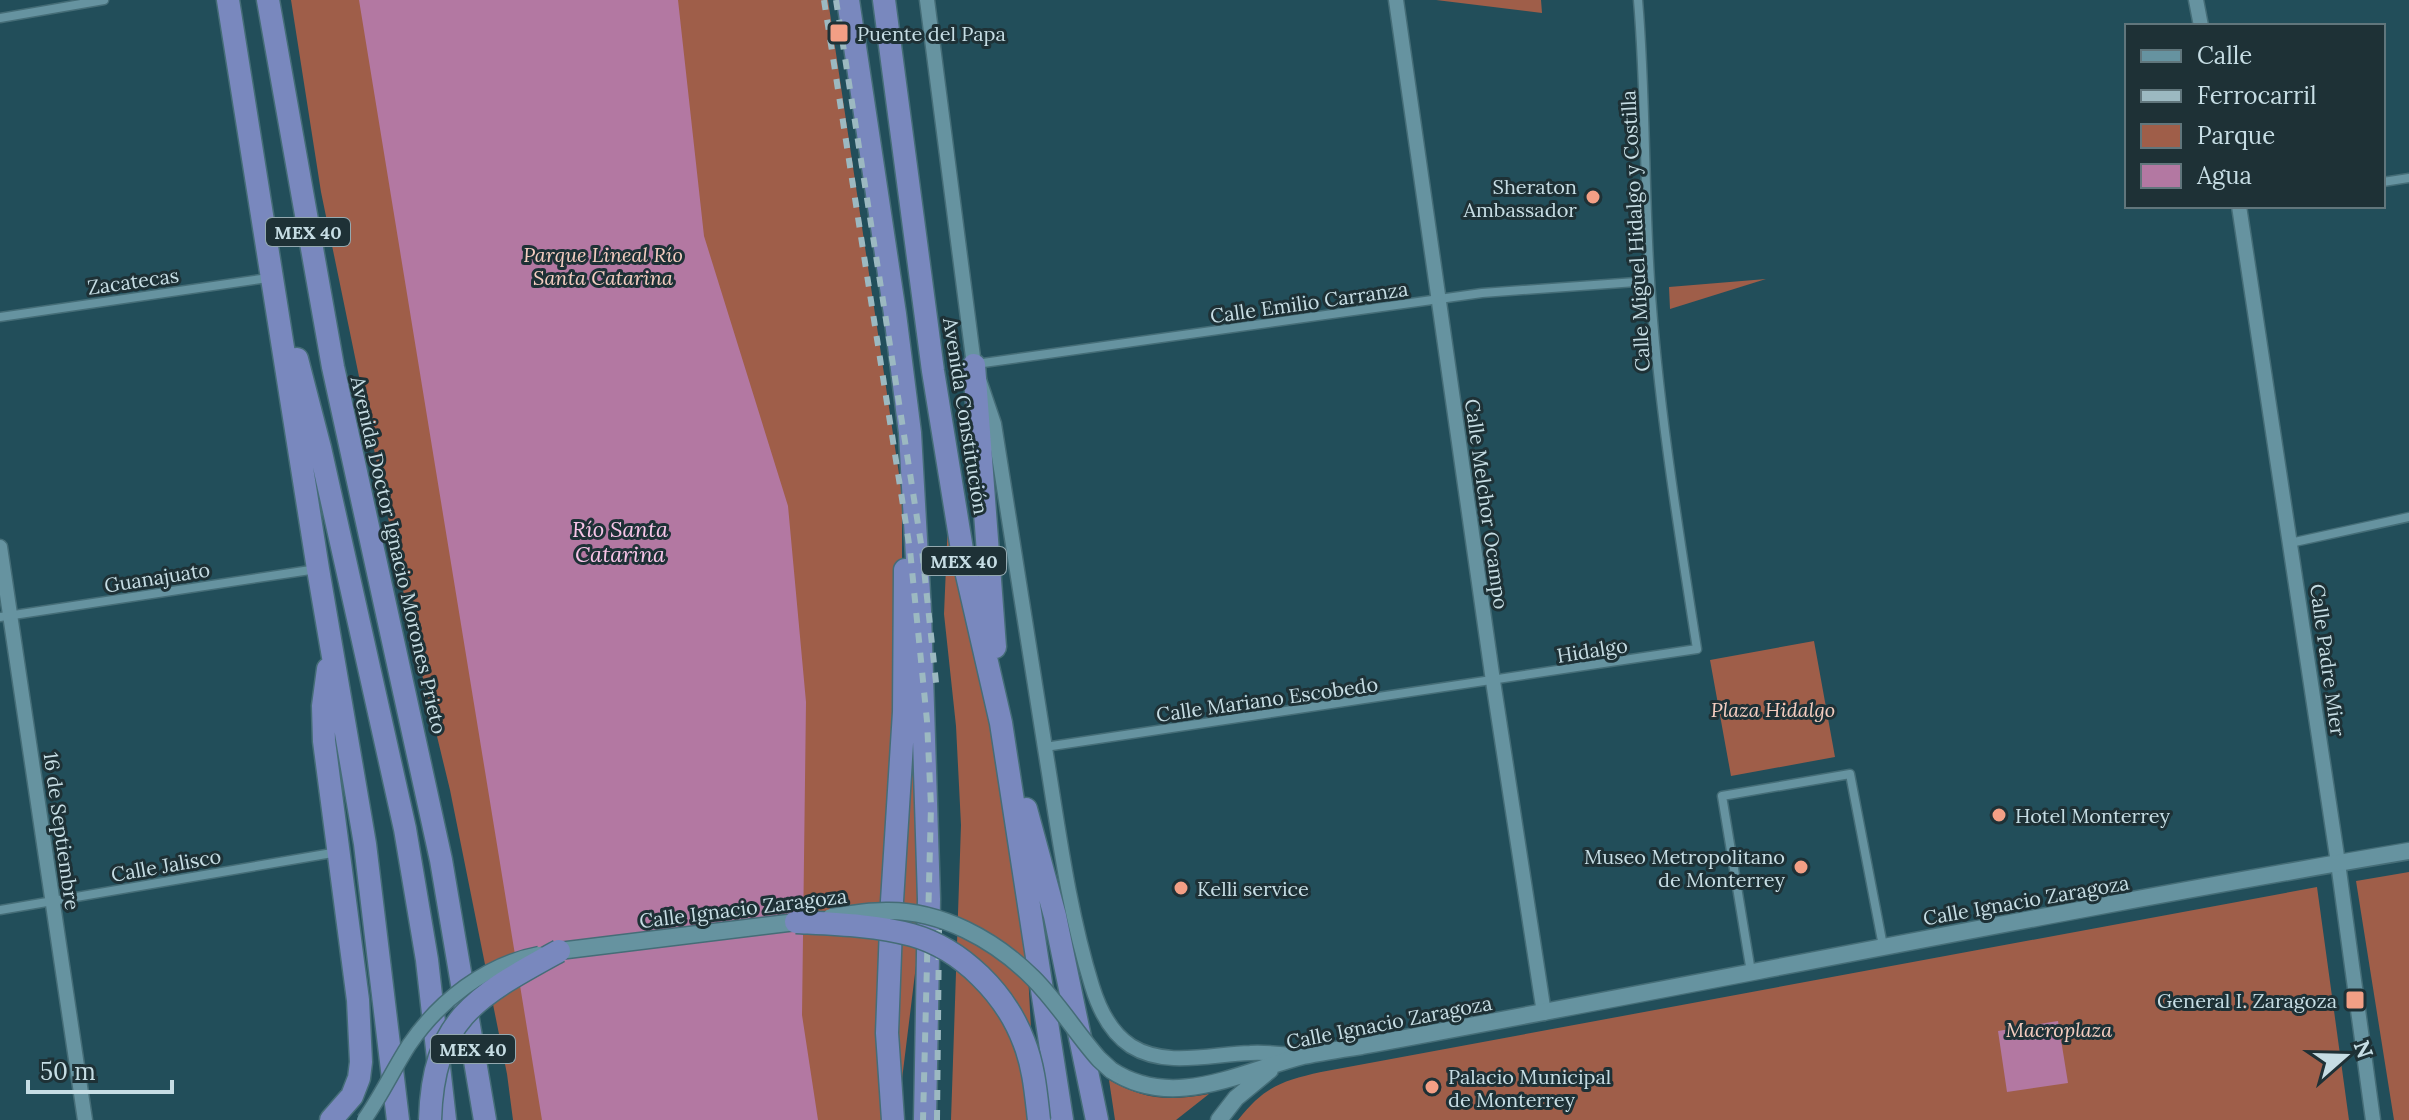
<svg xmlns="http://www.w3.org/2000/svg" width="2409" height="1120" viewBox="0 0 2409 1120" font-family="Lora,serif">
<rect width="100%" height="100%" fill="#224e5a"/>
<path fill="#9f5e49" d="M291,0H828L902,494V580L926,721L919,941L897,1120H513L507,1074L450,790L411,629L321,192Z
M1436,0H1541L1542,13Z
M1766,279L1670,309L1669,287Z
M948,520L996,754L1026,937L1036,1120H951L961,825L956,726L944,614Z
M1814,641L1835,757L1731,776L1710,660Z
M2409,872V1120H2394L2356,881Z
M2317,887L2349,1120H1238C1264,1087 1281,1081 1321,1072Z
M1109,1080C1145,1100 1168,1101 1209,1094L1176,1120H1115Z"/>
<path fill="#b378a2" d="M359,0H678L704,236L788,506L806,702L802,1015L818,1120H542Z
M2058,1021L2068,1083L2007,1092L1998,1031Z"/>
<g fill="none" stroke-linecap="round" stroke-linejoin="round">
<defs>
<path id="minor" d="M0,18L104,0
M2383,182L2409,178
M0,317L268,278
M976,364L1482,293L1650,281
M2290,543L2409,517
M0,617L317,569
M1045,747L1697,649C1678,527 1658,404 1650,280C1644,187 1646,93 1638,0
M0,910L338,852
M1751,972L1722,796L1850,774L1883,946"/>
<path id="tertiary" d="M927,0L974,365L994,424C1011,532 1028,640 1045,748C1058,827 1068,909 1092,986C1099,1009 1111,1033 1131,1046C1166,1068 1212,1054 1250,1053C1266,1052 1283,1054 1299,1056
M1396,0L1493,681L1544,1013
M2196,0L2201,26
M2239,206L2338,863L2373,1120
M0,547L85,1120"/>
<path id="secondary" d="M559,951L796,922
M1111,1070C1173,1111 1240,1072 1303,1056C1322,1052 1342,1049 1362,1046C1711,982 2059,910 2409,851
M1219,1120L1236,1098L1270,1070"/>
<path id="trunk" d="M228,0L318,569L365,844L398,1120
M268,0L333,367L441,860L485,1120
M848,0L895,314L910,433L920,611L929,899L925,1120
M884,0L933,371L964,562L1001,723L1062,1120
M297,359L320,448L405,829L427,960L445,1120
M974,365L995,647
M328,669L323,706L324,741L358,1000L361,1062L359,1078L352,1096L331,1120
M1026,809L1055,916L1097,1120
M893,1120L887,1033L892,901L904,712L905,570"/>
</defs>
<use href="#minor" stroke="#456d77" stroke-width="11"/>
<use href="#tertiary" stroke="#456d77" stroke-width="17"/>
<use href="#secondary" stroke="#456d77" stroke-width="19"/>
<use href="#trunk" stroke="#456d77" stroke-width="25"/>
<use href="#minor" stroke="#6693a0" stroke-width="8"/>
<use href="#tertiary" stroke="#6693a0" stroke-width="14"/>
<use href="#secondary" stroke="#6693a0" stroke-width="16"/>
<use href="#trunk" stroke="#7988be" stroke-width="22"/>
<path stroke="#9cb9c1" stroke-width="6" stroke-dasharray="10 10" stroke-linecap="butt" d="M824,0L910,550L927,721L931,806L923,1120
M836,0L922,550L937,692
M937,1120L939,928"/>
<defs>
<path id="tertiary-bridge" d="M364,1120C381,1096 393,1070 409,1045C439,1001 486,964 539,954"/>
<path id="secondary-bridge" d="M831,917C849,914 868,911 886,911C941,910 995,940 1033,978C1058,1003 1076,1033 1099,1059L1111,1070"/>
<path id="trunk-bridge" d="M796,922C835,924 875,925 912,935C962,949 1006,994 1024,1042C1034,1067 1036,1094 1039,1120
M430,1120C433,1018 477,996 559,951"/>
</defs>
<use href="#tertiary-bridge" stroke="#456d77" stroke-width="17" stroke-linecap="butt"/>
<use href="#secondary-bridge" stroke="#456d77" stroke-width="19" stroke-linecap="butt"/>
<use href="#trunk-bridge" stroke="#456d77" stroke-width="25" stroke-linecap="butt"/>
<use href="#tertiary-bridge" stroke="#6693a0" stroke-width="14"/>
<use href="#secondary-bridge" stroke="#6693a0" stroke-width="16"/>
<use href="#trunk-bridge" stroke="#7988be" stroke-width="22"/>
</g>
<g fill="#f39f85" stroke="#1e3136" stroke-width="3">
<rect x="829" y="23" width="20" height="20" rx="4"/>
<circle cx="1593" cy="197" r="8"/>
<circle cx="1999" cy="815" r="8"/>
<circle cx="1801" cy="867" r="8"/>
<circle cx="1181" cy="888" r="8"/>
<rect x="2345" y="990" width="20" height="20" rx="4"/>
<circle cx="1432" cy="1087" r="8"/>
</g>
<g text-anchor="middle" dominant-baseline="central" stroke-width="6" stroke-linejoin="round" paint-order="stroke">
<g fill="#1e3136" stroke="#94a9b0" stroke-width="2">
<rect x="266" y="218" width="84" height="28" rx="6"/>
<rect x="922" y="547" width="84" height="28" rx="6"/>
<rect x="431" y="1035" width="84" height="28" rx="6"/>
</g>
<g font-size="18" font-weight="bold" fill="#c6dde4">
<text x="308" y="232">MEX 40</text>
<text x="964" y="561">MEX 40</text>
<text x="473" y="1049">MEX 40</text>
</g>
<g font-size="20" fill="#c6dde4" stroke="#1e3136" text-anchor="start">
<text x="857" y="33">Puente del Papa</text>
<text x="1577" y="186" text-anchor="end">Sheraton<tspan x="1577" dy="23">Ambassador</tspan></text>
<text x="2015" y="815">Hotel Monterrey</text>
<text x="1785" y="856" text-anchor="end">Museo Metropolitano<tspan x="1785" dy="23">de Monterrey</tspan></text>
<text x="1197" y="888">Kelli service</text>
<text x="2337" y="1000" text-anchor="end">General I. Zaragoza</text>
<text x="1448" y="1076">Palacio Municipal<tspan x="1448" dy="23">de Monterrey</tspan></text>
</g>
<g font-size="20" fill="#c6dde4" stroke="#1e3136">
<text transform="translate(1635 231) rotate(-93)">Calle Miguel Hidalgo y Costilla</text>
<text transform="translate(133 281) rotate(-8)">Zacatecas</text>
<text transform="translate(1309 302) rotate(-8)">Calle Emilio Carranza</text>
<text transform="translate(966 416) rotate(81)">Avenida Constitución</text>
<text transform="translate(1487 504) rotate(82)">Calle Melchor Ocampo</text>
<text transform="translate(399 555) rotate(77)">Avenida Doctor Ignacio Morones Prieto</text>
<text transform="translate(157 577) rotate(-9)">Guanajuato</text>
<text transform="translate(1592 650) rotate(-9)">Hidalgo</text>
<text transform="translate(2328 660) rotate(82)">Calle Padre Mier</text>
<text transform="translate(1267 699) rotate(-8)">Calle Mariano Escobedo</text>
<text transform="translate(62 831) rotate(82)">16 de Septiembre</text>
<text transform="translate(166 865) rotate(-10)">Calle Jalisco</text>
<text transform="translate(2026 900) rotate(-10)">Calle Ignacio Zaragoza</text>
<text transform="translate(743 908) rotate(-7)">Calle Ignacio Zaragoza</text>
<text transform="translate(1389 1022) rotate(-11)">Calle Ignacio Zaragoza</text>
</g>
<g font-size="20" font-style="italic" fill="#f6cec1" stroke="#1e3136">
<text x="603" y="254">Parque Lineal Río<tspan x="603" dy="23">Santa Catarina</tspan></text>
<text x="1773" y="709">Plaza Hidalgo</text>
<text x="2059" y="1029">Macroplaza</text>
</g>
<g font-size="22" font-style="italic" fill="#f8c5e8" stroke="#1e3136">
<text x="620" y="529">Río Santa<tspan x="620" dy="25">Catarina</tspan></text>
</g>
</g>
<rect x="2125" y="24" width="260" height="184" fill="#1e3136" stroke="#61767c" stroke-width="2"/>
<rect x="2141" y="50" width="40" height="12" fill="#6693a0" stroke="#61767c" stroke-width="2"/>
<text x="2197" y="64" font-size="24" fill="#c6dde4">Calle</text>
<rect x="2141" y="90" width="40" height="12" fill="#9cb9c1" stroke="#61767c" stroke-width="2"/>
<text x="2197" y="104" font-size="24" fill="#c6dde4">Ferrocarril</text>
<rect x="2141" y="124" width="40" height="24" fill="#9f5e49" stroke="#61767c" stroke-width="2"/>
<text x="2197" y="144" font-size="24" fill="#c6dde4">Parque</text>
<rect x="2141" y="164" width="40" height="24" fill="#b378a2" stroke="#61767c" stroke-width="2"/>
<text x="2197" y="184" font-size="24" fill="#c6dde4">Agua</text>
<g transform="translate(2345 1056) rotate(70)" stroke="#1e3136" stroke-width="6" paint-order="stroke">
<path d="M0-6L14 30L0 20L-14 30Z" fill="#c6dde4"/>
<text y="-12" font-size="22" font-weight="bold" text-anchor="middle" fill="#c6dde4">N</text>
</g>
<path d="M28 1080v12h144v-12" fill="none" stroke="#c6dde4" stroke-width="4"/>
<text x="40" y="1080" font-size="24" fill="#c6dde4" stroke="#1e3136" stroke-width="6" paint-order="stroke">50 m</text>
</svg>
